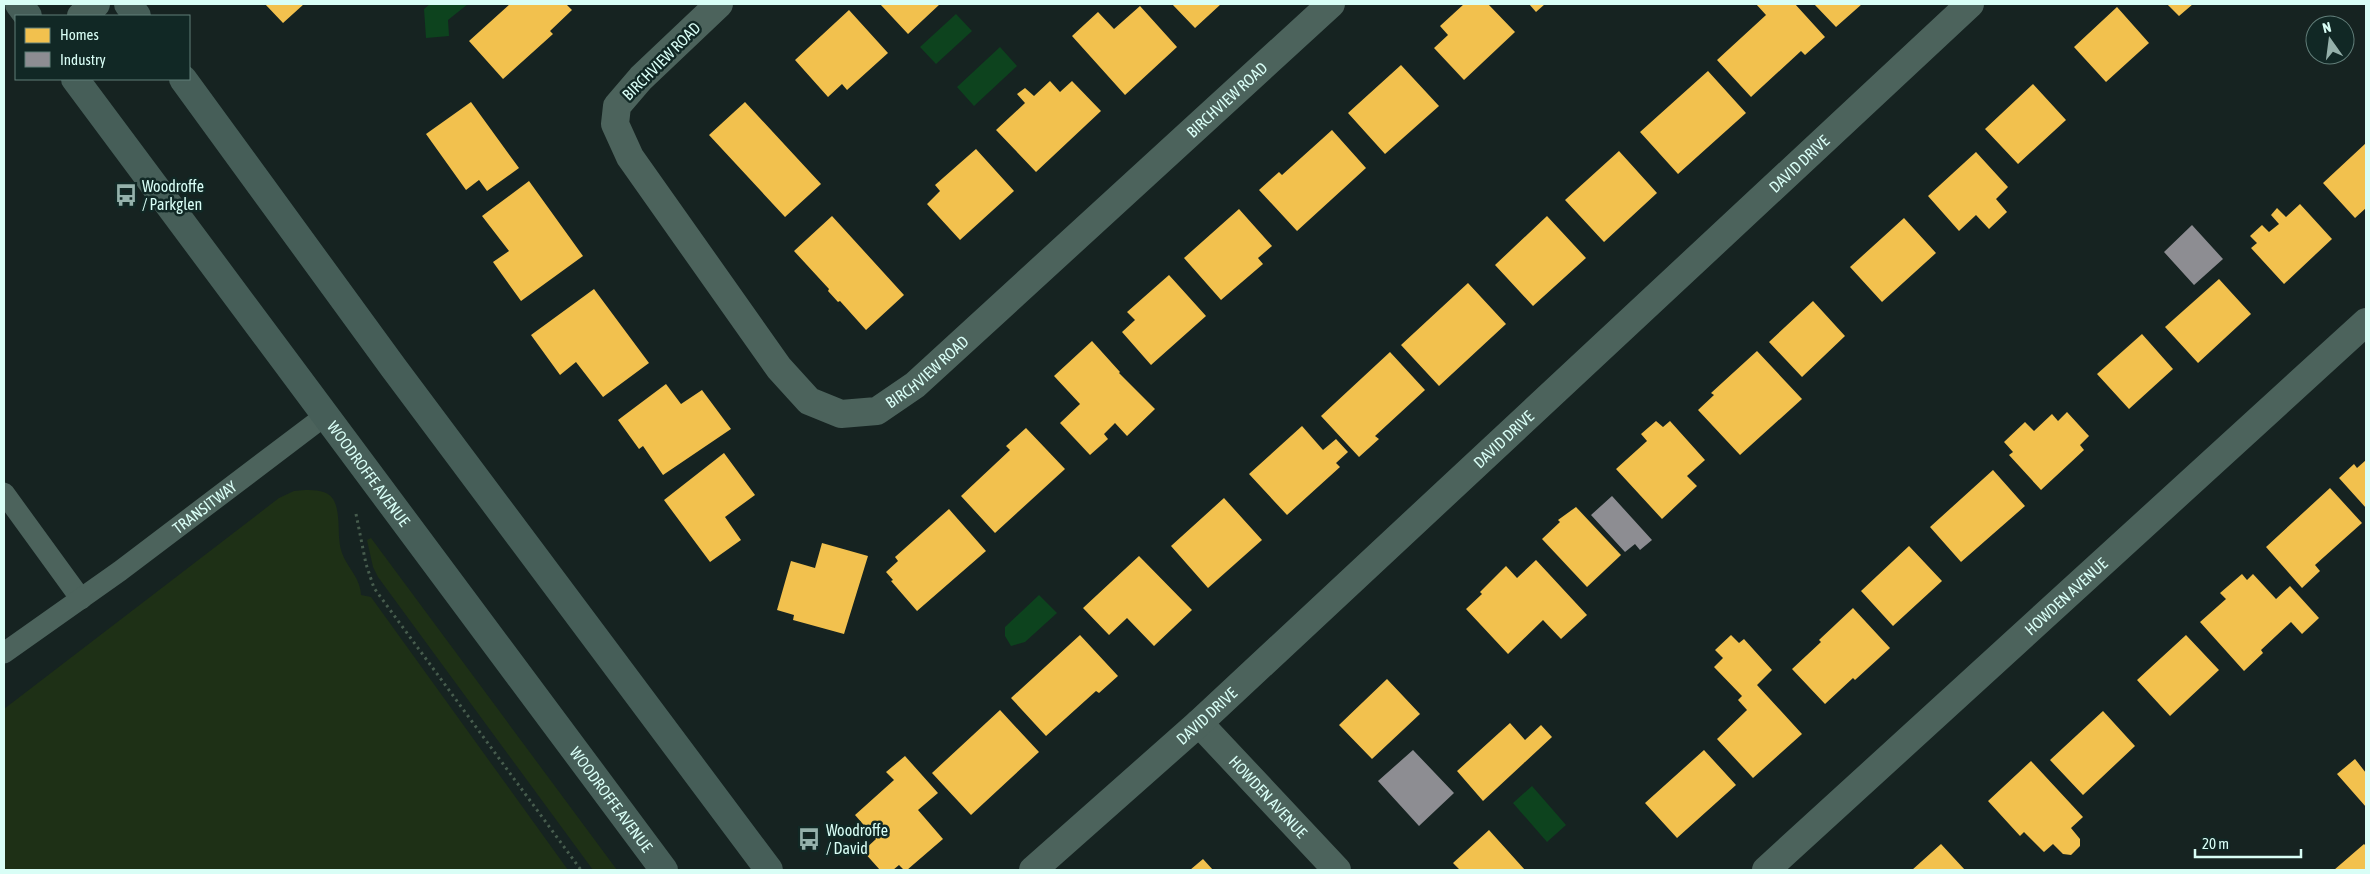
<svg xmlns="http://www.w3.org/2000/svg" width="2370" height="874" viewBox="0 0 2370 874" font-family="'Asap Condensed',sans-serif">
<rect width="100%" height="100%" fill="#162321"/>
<path fill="#1e3016" d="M305,490C315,490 327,490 333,499C342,514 336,537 342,553C347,567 361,579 361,595L371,597L568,870H4V709L279,498L294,491Z
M371,538L617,870H593L378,577L373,567L367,540Z"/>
<path fill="#0d431e" d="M430,4H468L448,20L449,36L426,38L424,9Z
M956,14L972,31L936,64L920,47Z
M1000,47L1017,66L974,106L957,87Z
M1039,595L1057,613L1025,642L1011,646L1005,636V627Z
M1532,786L1566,825L1547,842L1513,803Z"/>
<path fill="#f2c14e" d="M265,4H304L283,23Z
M510,4H566L572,10L550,31L553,34L503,79L469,41Z
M880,4H940L908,34Z
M1172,4H1221L1195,28Z
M1464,4H1488L1515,32L1464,80L1434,48L1448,35L1440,26Z
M1529,4H1545L1536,12Z
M1756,4H1795L1825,37L1805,55L1801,51L1751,97L1717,60L1766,15Z
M1814,4H1862L1836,27Z
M2167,4H2193L2179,16Z
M1140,6L1177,47L1125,95L1072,36L1098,12L1114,29Z
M2117,7L2149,43L2106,82L2074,47Z
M849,10L888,53L847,90L842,84L828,97L795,60Z
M1401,65L1439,106L1385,154L1348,113Z
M1708,71L1746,113L1678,174L1640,132Z
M1050,81L1060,92L1072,81L1101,111L1036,172L996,130L1025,103L1017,94L1025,88L1034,96Z
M2033,84L2066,120L2018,164L1985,129Z
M471,102L519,168L487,191L479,180L466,190L426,134Z
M745,102L821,184L785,217L709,135Z
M1332,130L1366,168L1297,231L1259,190L1279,172L1282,175Z
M2366,143V208L2355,218L2323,183Z
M976,149L1014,191L960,240L927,204L940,191L935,185Z
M1619,151L1657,193L1604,242L1565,200Z
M1976,152L2008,187L1996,199L2007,212L1989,229L1976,215L1959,231L1928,196Z
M529,181L583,256L521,301L493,262L509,251L482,216Z
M2300,204L2332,239L2284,284L2251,248L2257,243L2250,236L2262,225L2269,232L2279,224L2271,215L2277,208L2286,217Z
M1239,209L1272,246L1258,258L1263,264L1221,300L1184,258Z
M832,216L904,295L866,330L840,301L838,302L828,291L829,289L794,251Z
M1547,216L1586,258L1533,306L1495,265Z
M1904,218L1936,253L1882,302L1850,267Z
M1169,275L1206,316L1151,365L1122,332L1135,320L1127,312Z
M2219,279L2251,314L2198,363L2165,327Z
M1468,283L1506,324L1439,386L1401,345Z
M594,289L649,363L603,397L576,362L560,375L531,335Z
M1813,301L1845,336L1802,377L1769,342Z
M2142,334L2173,369L2129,409L2097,374Z
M1092,341L1120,372L1119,373L1155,409L1127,436L1115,423L1104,434L1108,439L1090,455L1060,423L1080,404L1054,376Z
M1757,351L1802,399L1740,455L1698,410L1714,395L1711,393Z
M1390,352L1425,390L1375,436L1379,439L1359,457L1321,416Z
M666,384L681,404L702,390L731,429L663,475L643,446L639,449L618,420Z
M2067,412L2089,436L2080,445L2084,450L2041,490L2009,455L2013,452L2004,442L2025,422L2034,431L2052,414L2058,421Z
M1656,421L1663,427L1670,421L1705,460L1687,476L1697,486L1662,519L1616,469L1647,441L1641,434Z
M1302,426L1323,450L1336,439L1348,452L1336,463L1340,467L1287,515L1249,474Z
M1026,428L1065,469L995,533L961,496L1010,450L1006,446Z
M724,453L755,495L725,517L741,540L710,562L664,500Z
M2366,460V508L2339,478L2354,464L2357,468Z
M1993,470L2025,506L1961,562L1930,527Z
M2330,488L2362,523L2315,565L2320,571L2302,588L2266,547Z
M1224,498L1262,540L1208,588L1171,546Z
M1576,507L1621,555L1587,587L1542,539L1560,522L1558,520Z
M949,509L986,551L917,611L891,581L893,580L886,572L898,561L895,557Z
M822,543L868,556L844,634L793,620L794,615L777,610L791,561L815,568Z
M1909,546L1942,581L1893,626L1861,591Z
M1139,556L1192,610L1154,646L1127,618L1109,635L1083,608Z
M1536,560L1587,615L1561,639L1543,620L1508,654L1466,609L1482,594L1480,592L1506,566L1517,578Z
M2242,574L2247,580L2253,574L2276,599L2290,586L2319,618L2302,634L2291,622L2261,650L2263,653L2244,671L2200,622L2226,599L2220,593Z
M1853,608L1890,648L1855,680L1853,678L1825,704L1792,669L1821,642L1819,640Z
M1080,635L1118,676L1099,693L1096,691L1046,736L1011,698Z
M1731,635L1739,643L1744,639L1772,670L1757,685L1802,734L1753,778L1717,739L1747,710L1738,700L1742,696L1714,667L1723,658L1715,650Z
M2186,635L2219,670L2170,716L2137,680Z
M1387,679L1420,714L1372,759L1339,725Z
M1000,710L1039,752L971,815L932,773Z
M2103,711L2135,746L2083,795L2050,760Z
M1510,723L1525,740L1541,725L1552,737L1483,801L1457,771Z
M1704,750L1736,785L1677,838L1645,803Z
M905,756L938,793L918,810L943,839L907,870H904L899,865L893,870H880L863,851L876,839L855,815L894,780L886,772Z
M2355,759L2366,773V807L2337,774Z
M2031,761L2083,817L2071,828L2080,839V846L2071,855L2063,854L2053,844L2044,852L2024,832L2020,836L1988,801Z
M1489,830L1525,870H1460L1453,863Z
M1941,844L1965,870H1912Z
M2364,844L2366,846V870H2334Z
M1203,859L1213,870H1190Z"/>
<path fill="#8d8d92" d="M2192,225L2223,259L2194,285L2164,252Z
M1612,496L1652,540L1640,550L1635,544L1625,552L1591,515Z
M1413,750L1454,793L1419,826L1378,781Z"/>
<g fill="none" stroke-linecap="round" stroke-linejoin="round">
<path stroke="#475d4e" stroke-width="3" stroke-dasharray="2.5 4" stroke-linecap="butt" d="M356,514L366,564L374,588L581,870"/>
<g stroke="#4c635c" stroke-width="21">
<path d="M4,493L81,599"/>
<path id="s1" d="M4,653L120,571L326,415"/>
</g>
<g stroke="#4c635c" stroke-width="28">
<path id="s2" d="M719,4L641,78L617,106L615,124L630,157L779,368L809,401L841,414L877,411L915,385L1331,4"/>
<path d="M81,16L96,4"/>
<path id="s3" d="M1199,723L1337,870"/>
<path id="s4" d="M1033,870L1199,723L1970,4"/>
<path id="s5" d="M1766,870L2366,322"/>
</g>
<g stroke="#465e58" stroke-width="28">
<path d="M19,4L28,16"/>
<path d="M128,4L137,16"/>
<path id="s6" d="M75,79L664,870"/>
<path d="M183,79L393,367L769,870"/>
</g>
</g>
<defs>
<symbol id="bus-bare" viewBox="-9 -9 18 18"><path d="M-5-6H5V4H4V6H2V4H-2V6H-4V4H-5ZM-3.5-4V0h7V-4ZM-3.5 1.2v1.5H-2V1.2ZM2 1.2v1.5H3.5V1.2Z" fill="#95b1ab" stroke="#112825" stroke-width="2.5" paint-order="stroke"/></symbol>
</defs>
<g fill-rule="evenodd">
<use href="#bus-bare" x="110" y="179" width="32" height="32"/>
<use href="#bus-bare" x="793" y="823" width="32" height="32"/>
</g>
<g text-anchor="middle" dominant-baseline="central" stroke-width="5" stroke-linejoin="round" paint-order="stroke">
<g font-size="16" fill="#d9fef6" stroke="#112825">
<text transform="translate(661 61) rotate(-45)">BIRCHVIEW ROAD</text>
<text stroke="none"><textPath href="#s2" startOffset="1041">BIRCHVIEW ROAD</textPath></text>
<text stroke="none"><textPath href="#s4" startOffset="1042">DAVID DRIVE</textPath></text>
<text stroke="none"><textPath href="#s2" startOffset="636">BIRCHVIEW ROAD</textPath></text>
<text stroke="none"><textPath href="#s4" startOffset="638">DAVID DRIVE</textPath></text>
<text stroke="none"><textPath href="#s6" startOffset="492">WOODROFFE AVENUE</textPath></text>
<text stroke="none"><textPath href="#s1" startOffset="248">TRANSITWAY</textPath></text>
<text stroke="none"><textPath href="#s5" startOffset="406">HOWDEN AVENUE</textPath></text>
<text stroke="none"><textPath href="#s4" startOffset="232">DAVID DRIVE</textPath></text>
<text stroke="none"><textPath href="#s3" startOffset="101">HOWDEN AVENUE</textPath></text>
<text stroke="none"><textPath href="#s6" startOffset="898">WOODROFFE AVENUE</textPath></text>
</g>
<g font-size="16" fill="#d9fef6" stroke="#112825" text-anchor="start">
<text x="142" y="186">Woodroffe<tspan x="142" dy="18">/ Parkglen</tspan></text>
<text x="826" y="830">Woodroffe<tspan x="826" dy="18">/ David</tspan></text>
</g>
</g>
<rect width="2370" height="874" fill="none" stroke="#d9fef6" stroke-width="10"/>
<rect x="15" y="15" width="175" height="65" fill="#112825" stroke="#617e79"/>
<rect x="25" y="28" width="25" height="15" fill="#f2c14e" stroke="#617e79"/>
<text x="60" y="40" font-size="15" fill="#d9fef6">Homes</text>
<rect x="25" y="52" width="25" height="15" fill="#8d8d92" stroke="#617e79"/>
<text x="60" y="65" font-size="15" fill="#d9fef6">Industry</text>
<g transform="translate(2330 40) rotate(346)"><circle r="24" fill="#112825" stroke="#617e79"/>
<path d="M0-4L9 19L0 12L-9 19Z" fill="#95b1ab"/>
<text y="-8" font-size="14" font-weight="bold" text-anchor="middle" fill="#d9fef6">N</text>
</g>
<path d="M2195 849v8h106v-8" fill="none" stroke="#d9fef6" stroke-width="2.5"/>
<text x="2202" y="849" font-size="15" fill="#d9fef6" stroke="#112825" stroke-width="4" paint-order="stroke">20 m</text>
</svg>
